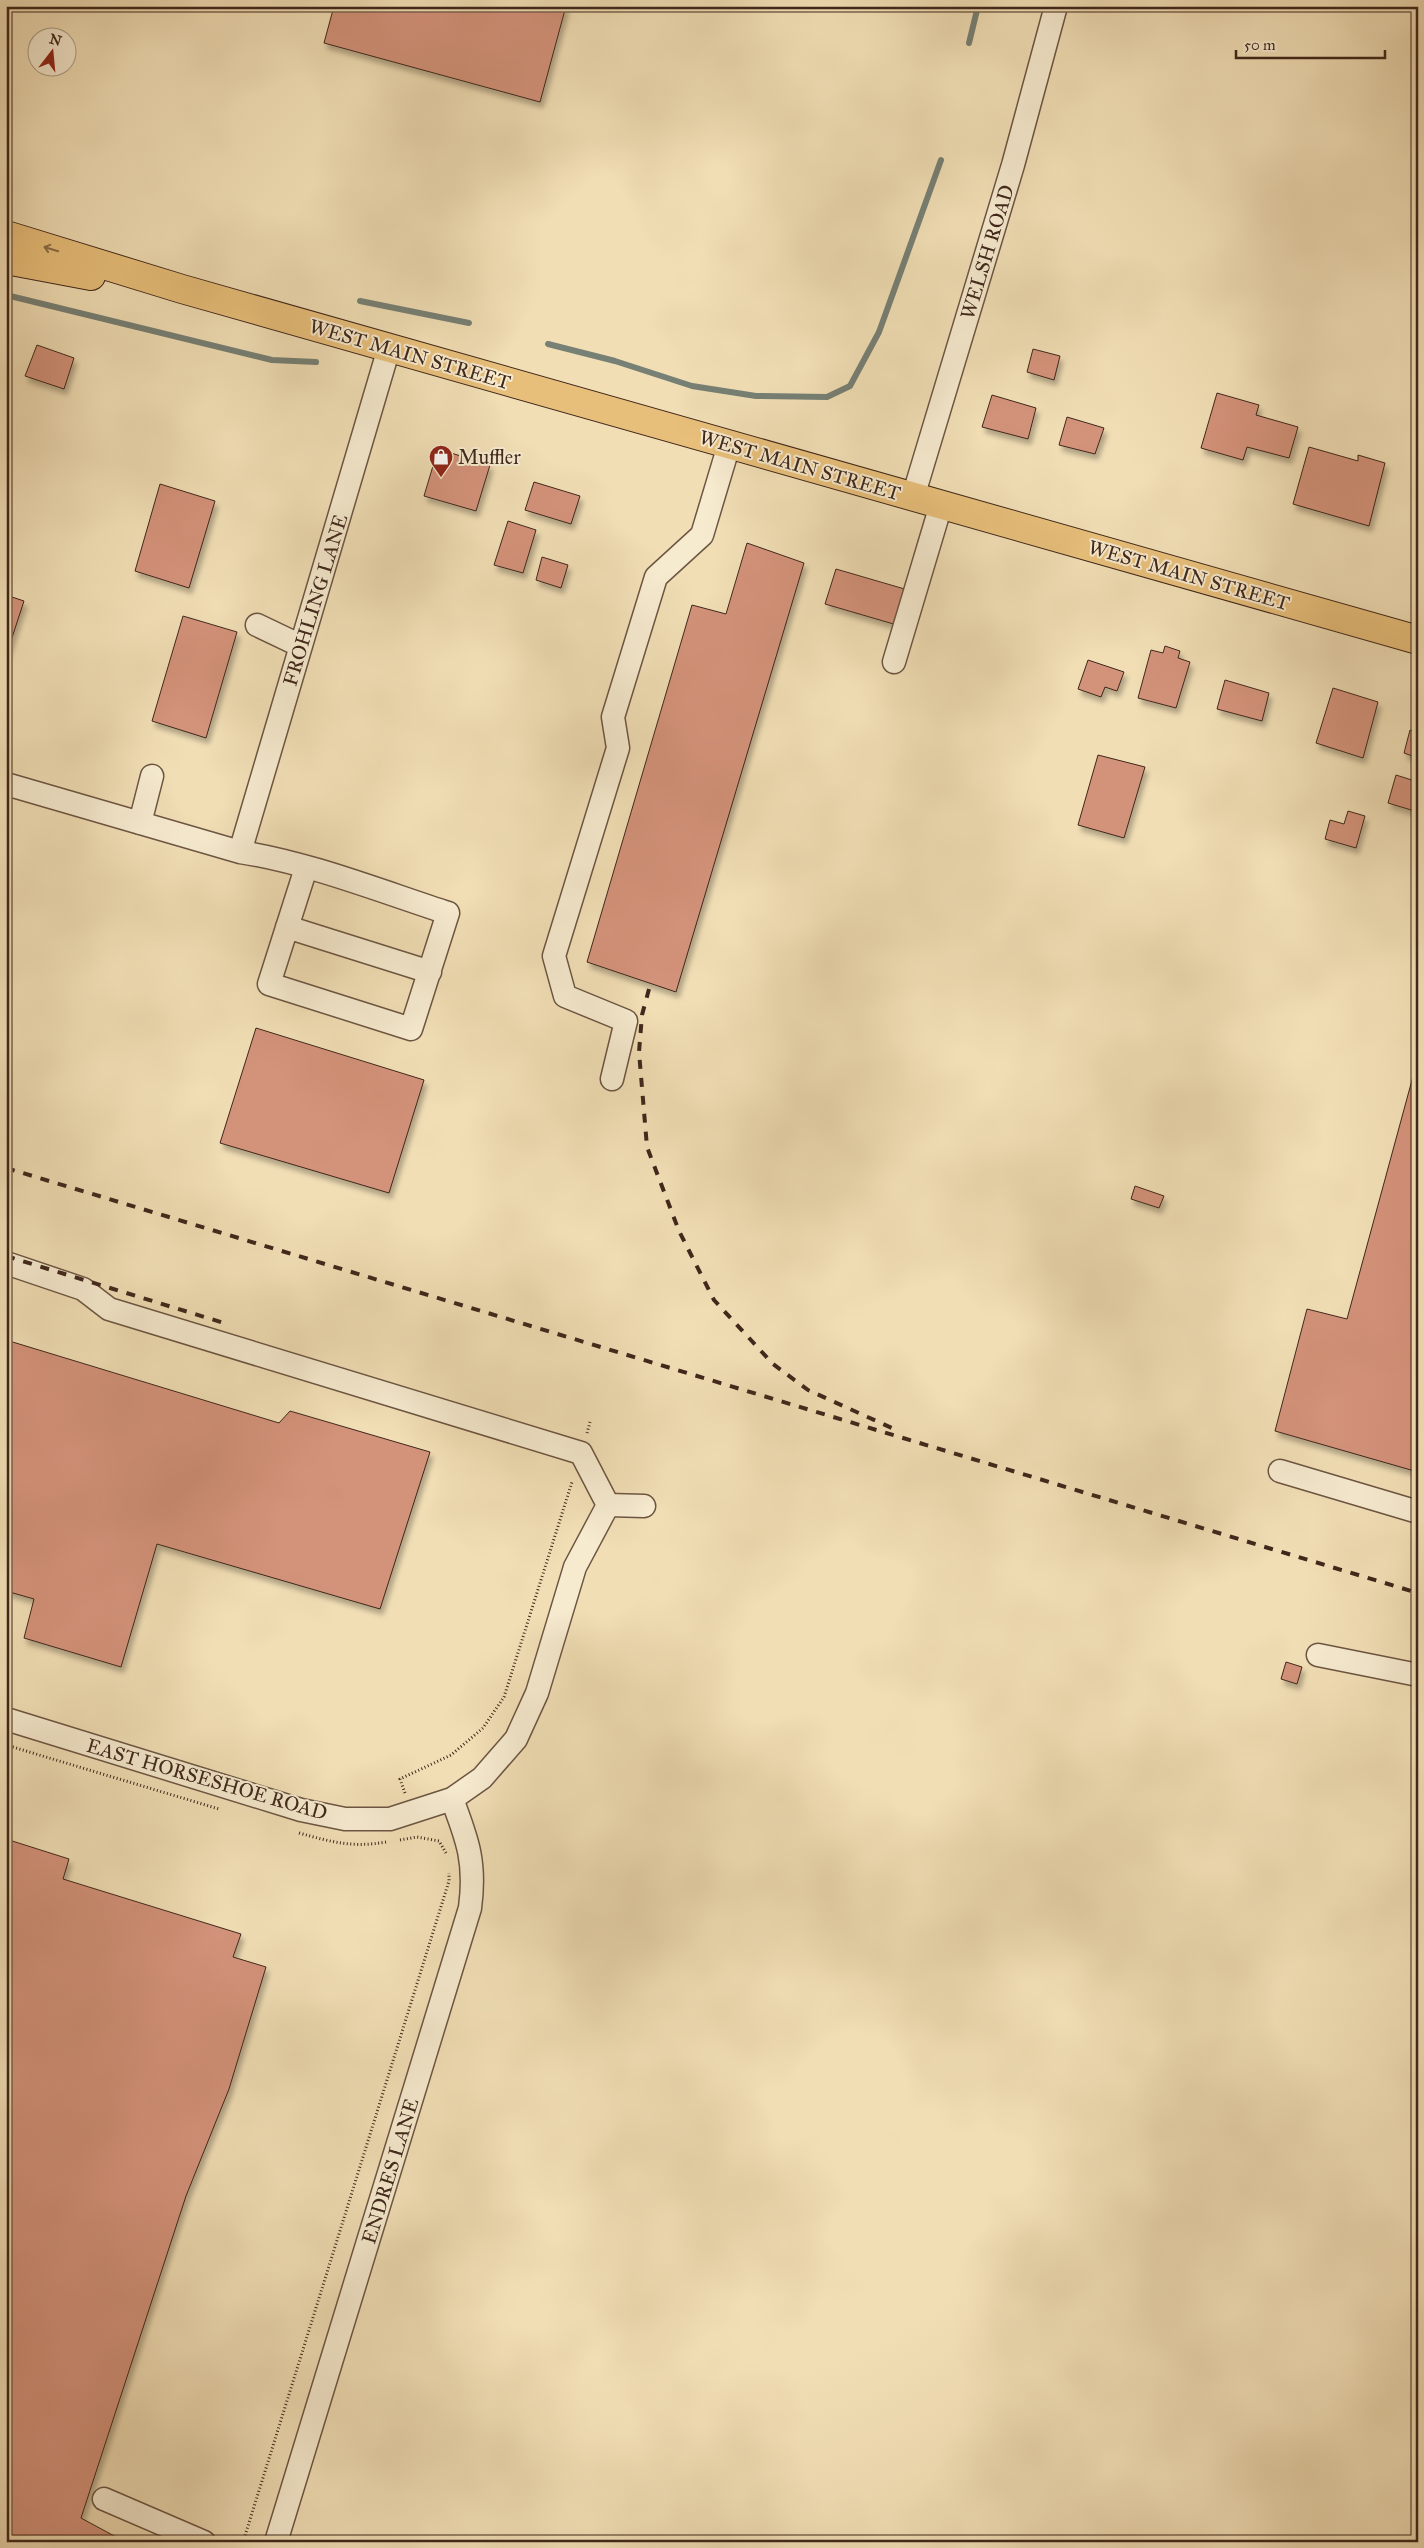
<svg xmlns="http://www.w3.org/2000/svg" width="1424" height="2548" viewBox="0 0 1424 2548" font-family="'IM FELL Great Primer',serif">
<defs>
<filter id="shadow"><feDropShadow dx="3" dy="5.5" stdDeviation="2.5" flood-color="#0004"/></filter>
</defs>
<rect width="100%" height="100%" fill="#f1deb5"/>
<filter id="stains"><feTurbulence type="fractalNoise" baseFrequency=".004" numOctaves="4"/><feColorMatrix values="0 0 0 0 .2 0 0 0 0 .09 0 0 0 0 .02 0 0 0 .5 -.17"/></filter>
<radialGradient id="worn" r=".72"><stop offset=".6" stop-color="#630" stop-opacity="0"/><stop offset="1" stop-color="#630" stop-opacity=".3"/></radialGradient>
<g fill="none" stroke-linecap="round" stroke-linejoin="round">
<path stroke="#768075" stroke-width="6" d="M969,43L978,6
M6,295L272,360L316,362
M360,301L469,323
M548,344L615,361L692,386L756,396L827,397L850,386L879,332L941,160"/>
</g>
<path fill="#d3927a" stroke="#3f271b" filter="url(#shadow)" d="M334,6H566L540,102L324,43Z
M37,345L74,358L64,389L25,376Z
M1033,349L1060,356L1054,380L1027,372Z
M1217,393L1259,405L1256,415L1298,427L1289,458L1247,447L1243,460L1201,448Z
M992,395L1036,408L1028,439L982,427Z
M1067,417L1104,428L1095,454L1059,445Z
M1309,447L1358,461V455L1385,463L1369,526L1293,504Z
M438,449L490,465L476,511L424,496Z
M534,482L580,496L571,524L525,510Z
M160,484L215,501L189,588L135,571Z
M508,521L536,530L523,573L494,565Z
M747,543L804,563L676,992L587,962L692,605L726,614Z
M542,557L568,565L561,588L536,580Z
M836,569L908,590L897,625L825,604Z
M6,595L24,601L6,656Z
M183,616L237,632L206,738L152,721Z
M1165,646L1180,651L1178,658L1190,662L1176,708L1138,698L1151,650L1163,653Z
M1088,660L1124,672L1117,691L1105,687L1101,697L1078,689Z
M1225,680L1269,693L1262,721L1217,709Z
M1333,688L1378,702L1363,758L1316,743Z
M1410,730L1418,733V758L1404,753Z
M1098,755L1145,767L1124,838L1078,825Z
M1396,775L1418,782V812L1388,803Z
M1348,811L1365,816L1356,848L1325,839L1330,820L1344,824Z
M256,1028L424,1080L389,1193L220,1143Z
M1418,1058V1472L1275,1431L1307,1309L1347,1319Z
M1135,1186L1164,1196L1159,1208L1131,1199Z
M6,1340L279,1423L290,1411L430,1452L380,1609L157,1544L121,1667L24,1638L34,1599L6,1591Z
M1286,1662L1302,1667L1297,1684L1281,1679Z
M6,1839L69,1859L63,1879L241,1934L233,1957L266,1967L229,2089L186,2196L81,2518L118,2538L117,2542H6Z"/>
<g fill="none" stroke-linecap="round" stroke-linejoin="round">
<defs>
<path id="minor" d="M913,497L1013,165L1056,6
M257,625L301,646
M894,662L941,505
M6,784L240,852C307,862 383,892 448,913L411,1029L269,984L306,868
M140,823L152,776
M240,852L389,348
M287,927L430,972
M612,1079L626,1021L565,996L554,956L618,748L613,717L656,577L702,535L729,445
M6,1263L83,1289L109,1309L581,1453L608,1505
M1280,1471L1418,1512
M1318,1655L1418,1675
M6,1719L301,1810L345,1819H390L452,1799L482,1778L516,1739L537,1693L575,1567L608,1505L644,1506
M104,2499L204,2542
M276,2542L470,1908C476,1863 468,1841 452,1799"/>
<path id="major" d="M6,235L182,289L1418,640
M6,260L91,276"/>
</defs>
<use href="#minor" stroke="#6c5542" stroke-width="25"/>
<use href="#major" stroke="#3f271b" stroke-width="30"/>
<path stroke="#3f271b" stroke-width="3" stroke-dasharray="1 2.5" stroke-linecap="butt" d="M587,1433L590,1422
M6,1745L219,1809
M405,1793L400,1779L451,1755L483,1728L504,1697L572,1482
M299,1833C332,1842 352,1848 386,1842
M400,1840L417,1837L439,1841L446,1853
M243,2542L449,1881V1873"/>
<use href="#minor" stroke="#f6eacf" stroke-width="22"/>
<use href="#major" stroke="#e8bf7a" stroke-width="28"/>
<path stroke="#3f271b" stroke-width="4" stroke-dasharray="9 9" stroke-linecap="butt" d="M649,989L642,1015L639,1052L647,1147L679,1231L714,1300L773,1364L808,1390L894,1429
M6,1168L1418,1593
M6,1256L224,1323"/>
</g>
<defs><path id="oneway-shaft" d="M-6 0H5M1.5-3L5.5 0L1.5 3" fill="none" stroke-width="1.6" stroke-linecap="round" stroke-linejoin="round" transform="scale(1.25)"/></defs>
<use stroke="#8b6b46" href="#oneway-shaft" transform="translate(51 249) rotate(-163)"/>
<defs>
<symbol id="shop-pin" viewBox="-11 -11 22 30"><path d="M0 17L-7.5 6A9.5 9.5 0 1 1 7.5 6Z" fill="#8f2418" stroke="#f6eacf"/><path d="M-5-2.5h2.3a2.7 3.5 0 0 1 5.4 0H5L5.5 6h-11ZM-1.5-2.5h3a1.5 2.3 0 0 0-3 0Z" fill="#fff"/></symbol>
</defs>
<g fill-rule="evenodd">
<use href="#shop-pin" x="427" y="443" width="28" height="38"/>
</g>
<g text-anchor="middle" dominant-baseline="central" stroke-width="4" stroke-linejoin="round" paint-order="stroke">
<g font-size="20" fill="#3f271b" stroke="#f6eacf">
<text transform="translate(987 252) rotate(-73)">WELSH ROAD</text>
<text transform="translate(410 354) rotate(16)">WEST MAIN STREET</text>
<text transform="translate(800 465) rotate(16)">WEST MAIN STREET</text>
<text transform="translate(1189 575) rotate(16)">WEST MAIN STREET</text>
<text transform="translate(315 600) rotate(-73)">FROHLING LANE</text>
<text transform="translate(207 1779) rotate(16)">EAST HORSESHOE ROAD</text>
<text transform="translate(390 2171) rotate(-73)">ENDRES LANE</text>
</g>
<g font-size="20" fill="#3f271b" stroke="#f6eacf" text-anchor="start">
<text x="458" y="457">Muffler</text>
</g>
</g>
<rect width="1424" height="2548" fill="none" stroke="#f1deb5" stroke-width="25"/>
<rect x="8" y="8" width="1409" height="2533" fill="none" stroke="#3f271b" stroke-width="2.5"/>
<rect x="12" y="12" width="1399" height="2523" fill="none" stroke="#3f271b"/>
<g transform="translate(52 52) rotate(16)"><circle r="24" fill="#f6eacf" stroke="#ad9c87"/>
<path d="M0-4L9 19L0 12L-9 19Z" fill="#8f2418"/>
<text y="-8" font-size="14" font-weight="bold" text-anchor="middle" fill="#3f271b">N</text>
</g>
<path d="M1236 50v8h149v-8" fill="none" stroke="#3f271b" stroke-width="2.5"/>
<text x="1244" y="50" font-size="15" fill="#3f271b" stroke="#f6eacf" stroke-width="4" paint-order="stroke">50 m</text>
<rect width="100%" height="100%" filter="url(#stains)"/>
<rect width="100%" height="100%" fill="url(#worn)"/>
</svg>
